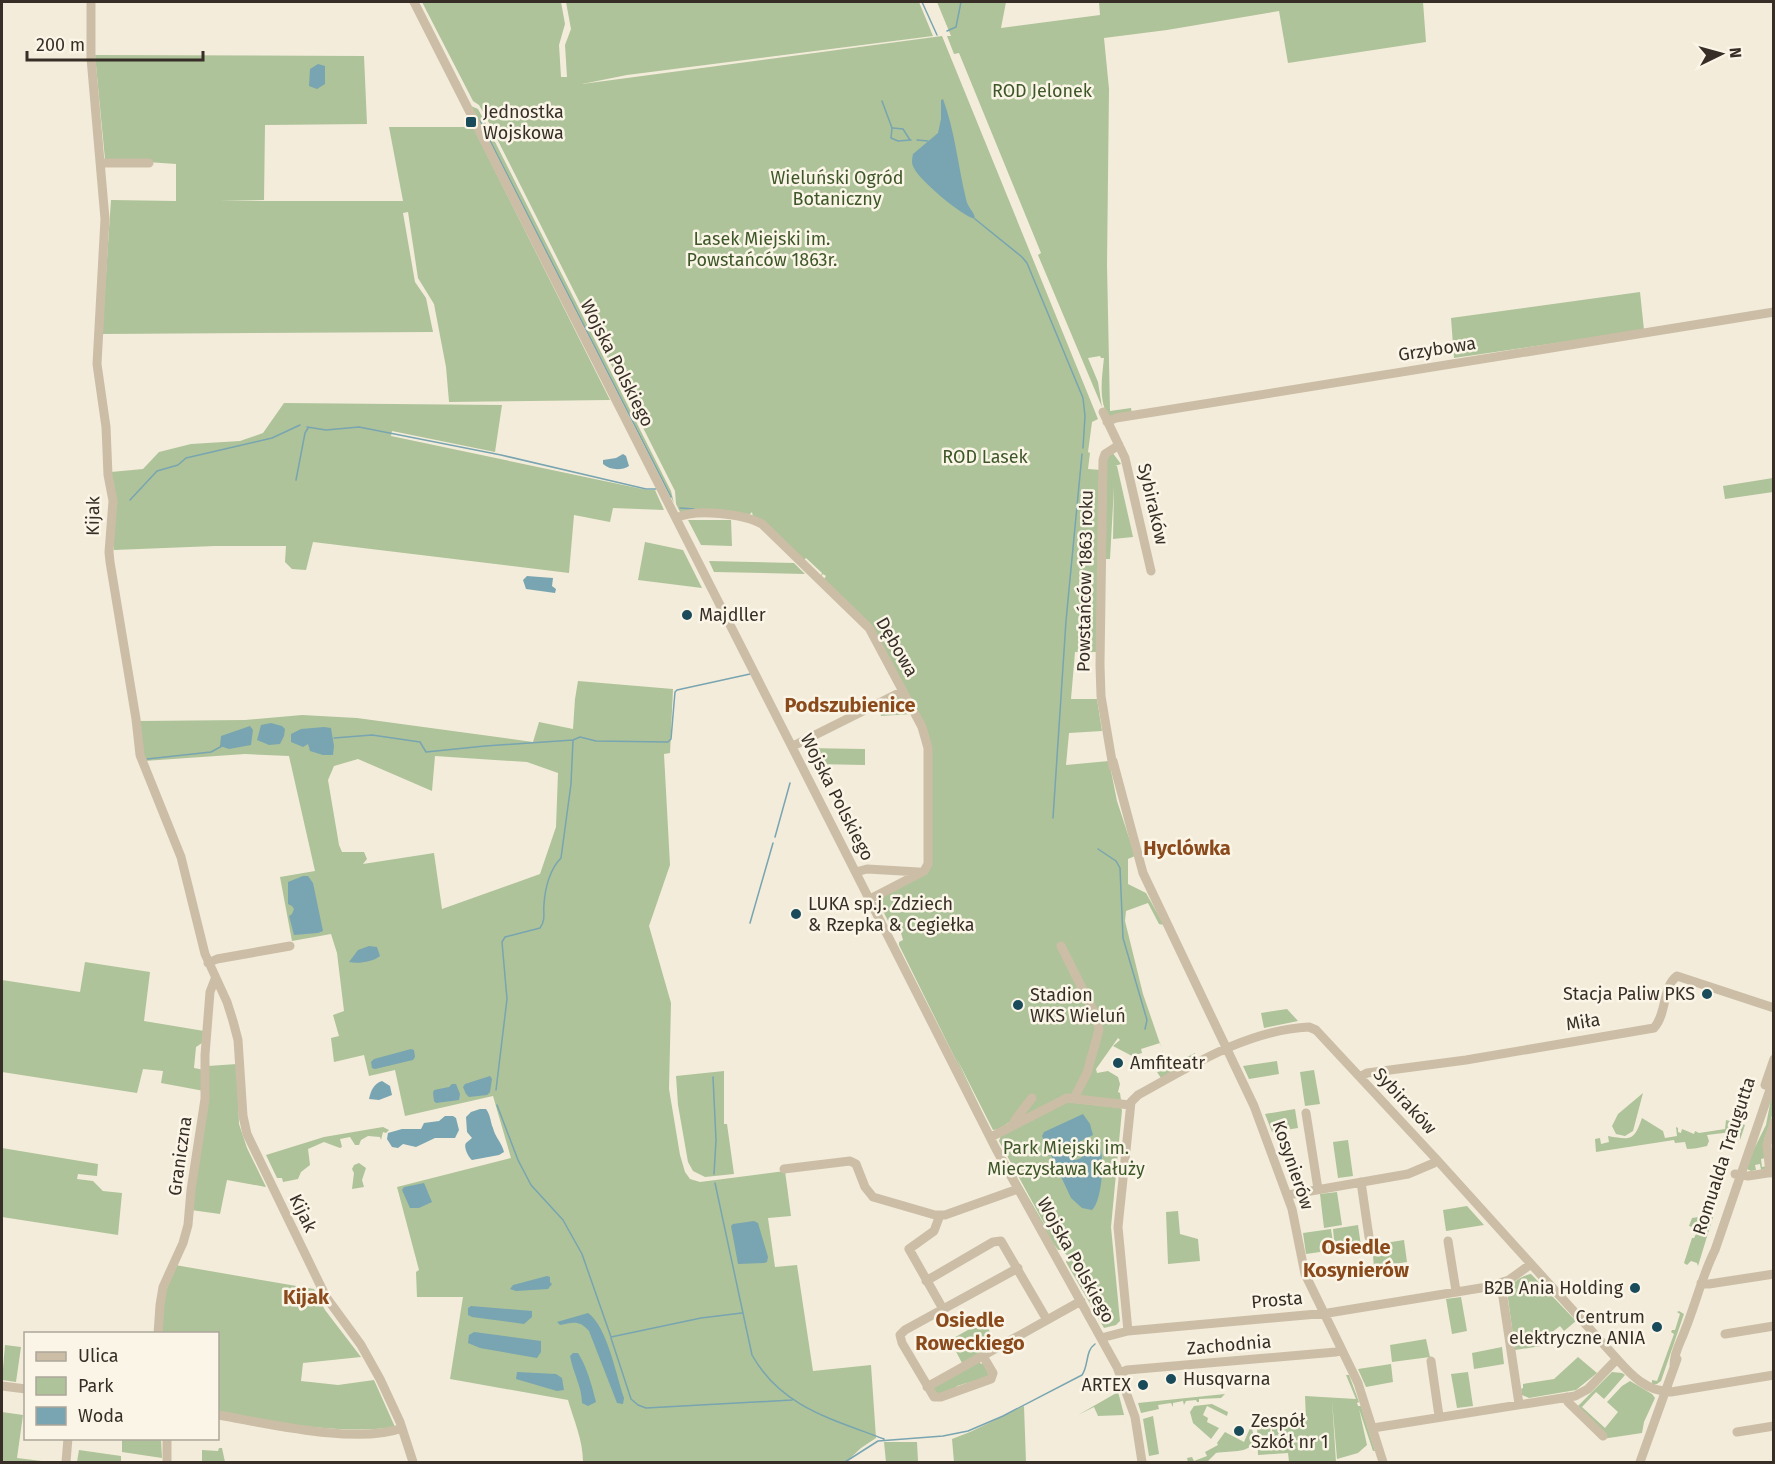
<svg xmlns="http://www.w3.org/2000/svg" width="1775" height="1464" viewBox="0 0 1775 1464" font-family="'Fira Sans',sans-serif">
<rect width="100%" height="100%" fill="#f3ecda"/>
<path fill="#aec399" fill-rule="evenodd" d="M422,2H561L565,24L559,45L561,77H567L565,45L571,29L566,2H919L933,36L627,75L582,84L942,36L1098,419L1092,422L1088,452L1090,453L1088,469L1101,470L1097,652H1075L1071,699H1097L1102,731L1069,733L1066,765L1109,761L1117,801L1135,856L1128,859V884L1146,893L1164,925L1159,924L1148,903L1126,911L1125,921L1143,994L1168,1067L1195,1053L1194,1062L1161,1078L1157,1072L1167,1066L1160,1043L1141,1049L1142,1053L1132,1056L1113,1046L1120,1040L1118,1038L1096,1069L1097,1073L1108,1071L1118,1077L1120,1084L1118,1092L1120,1093L1121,1100L1080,1097L1008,1123L1000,1129L993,1130L956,1057L991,1131L899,945V942L903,940L901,933H894L877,899L925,873L931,751L887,654L824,579L826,576L823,574L820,577L822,573L806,558L803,561L753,517L752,512L748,516L680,512L676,504L675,491L487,119L479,105L473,101Z
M937,2H1006L1001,28L1100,15L1099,2H1423L1426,42L1288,63L1279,11L1167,30L1104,38L1109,89L1107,265L1110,411L1131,408L1132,414L1109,418C1098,401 1102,377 1104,358H1101L1100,356L1088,358L1098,382L1102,407L1038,255L1041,253L959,53L954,54L947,36H951Z
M95,55L364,56L367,124L265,125L264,200L219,201H403L389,127H463L472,125L610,400L449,402L446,367L434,304L418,278L408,212L403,213L415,282L426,298L433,332L102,334L111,200L176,201V164L105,159Z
M471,106L478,109L484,120L671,491L674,503Z
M1640,292L1644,330L1454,358L1451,318Z
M284,403L502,405L495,452L392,431L391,436L647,490H655L664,510L613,508L610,522L574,515L569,573L313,542L306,570L292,569L285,562L286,546H215L114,550L111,472L143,469L159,452L191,444L240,441L263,433Z
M1112,452L1121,464L1115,466H1117L1133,537L1113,539L1114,487L1110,559H1105L1106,460Z
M1773,478V492L1725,499L1723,486Z
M688,520H731L732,546L701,545Z
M645,542L683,550L702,588L638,580Z
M709,561L794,563L805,574L714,572Z
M578,681L673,689L670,753L664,754L670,865L649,926L671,1003L669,1089L680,1155L685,1172L690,1179L700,1182L785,1171L791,1216L768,1218L775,1267L797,1265L813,1371L871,1365L876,1438L861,1448L846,1462H583C583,1440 574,1421 568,1400L450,1379L463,1297H417L416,1272L419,1270L397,1187L511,1158L493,1096L405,1116L395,1070L369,1076L364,1055L334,1062L331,1038L339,1036L333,1015L344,1011L337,953L331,934L292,941L280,877L315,871L289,756L245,754L144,761L139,721L245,720L302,715L357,718L533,742L539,722L573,729L575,699ZM435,756L527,762L558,773L556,827L540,874L442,909L434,853L363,864L367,859L364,852H342L339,845L328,780L334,766L358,759L432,791Z
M901,695L911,714L881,716L879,705Z
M805,748L865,749V765L814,764Z
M85,962L150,972L144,1021L204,1031L202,1043L196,1047L194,1068L204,1070V1091L161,1083L163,1071L143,1069L137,1093L2,1072V980L80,992Z
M1287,1009L1298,1021L1264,1028L1261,1013Z
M1277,1061L1279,1074L1249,1079L1243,1066Z
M237,1064L239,1124L247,1148L266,1187L227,1180L220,1214L191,1210L208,1066Z
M1314,1070L1320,1104L1305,1106L1300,1072Z
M724,1071V1124H727L734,1174L705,1177L693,1171L688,1162L678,1105L676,1076Z
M1773,1088V1113L1764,1140L1765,1158L1761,1159L1762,1167L1767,1166V1168L1761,1170L1760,1164L1755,1165L1756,1170L1751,1171L1747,1169L1752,1153L1766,1125Z
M1643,1093L1633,1131L1625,1136L1616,1134L1612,1126L1618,1114Z
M1067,1102L1121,1108L1122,1110L1111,1227L1120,1321L1116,1325L1104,1328L1066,1262L1068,1257L1063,1250H1058L1052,1242L996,1141L1052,1238L999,1141L1001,1135Z
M1295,1109L1298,1128L1272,1132L1265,1114Z
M1642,1118L1663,1131L1665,1138L1677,1136L1676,1127L1678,1128V1132L1681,1133L1682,1129L1694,1134L1695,1131L1699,1133L1725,1129L1726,1120L1745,1125L1740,1140V1131L1707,1135L1709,1141L1707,1146C1699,1148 1693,1149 1687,1149L1685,1142L1675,1143L1674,1140L1596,1152L1595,1139L1600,1138L1601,1144L1609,1142L1608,1136C1631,1140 1634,1141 1642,1118Z
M383,1127L389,1130L386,1133L383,1132L381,1140L380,1137L368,1136L361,1140L359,1145H355L350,1137L340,1139L342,1147L340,1148L324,1142L308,1149L310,1165L301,1172L298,1179L283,1182L282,1178H277L266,1155L324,1137Z
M1348,1140L1353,1176L1338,1178L1333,1142Z
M2,1148L98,1164L97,1176L78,1174L77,1179L93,1181L103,1191L122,1193L118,1235L2,1217Z
M359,1163L366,1168L362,1180L364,1187L352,1189L354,1173L352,1169L354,1165Z
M1337,1192L1342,1225L1324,1228L1320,1194Z
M1467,1206L1484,1225L1446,1231L1443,1210Z
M1178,1211L1180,1234L1198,1239L1200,1261L1168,1264L1166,1212Z
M1705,1213L1713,1217L1698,1266L1697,1263L1691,1261L1687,1265L1684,1263L1692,1238H1694L1696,1234L1694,1233L1695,1228L1689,1226L1692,1218L1705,1216Z
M1358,1225L1361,1246L1335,1249L1333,1229Z
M1331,1229L1334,1250L1306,1254L1303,1233Z
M1404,1240L1407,1262L1374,1267L1372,1245Z
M175,1265L314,1289L325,1310L361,1357L303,1363L301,1381L338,1385L374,1380L395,1427C335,1435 277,1422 218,1413V1334H161L162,1303Z
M1531,1274L1576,1321L1564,1331L1560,1326L1547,1336L1548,1345L1515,1350L1507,1291C1511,1283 1523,1275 1531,1274Z
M1461,1297L1467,1331L1452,1334L1446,1299Z
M1679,1311L1684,1314L1661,1381L1657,1384H1652V1380L1657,1381L1674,1334L1671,1332L1672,1330H1675L1680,1314L1677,1312Z
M984,1321L996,1343L962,1363L950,1340Z
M1426,1339L1430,1357L1392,1362L1390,1345Z
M5,1345L21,1347L16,1382L2,1380Z
M1502,1347L1504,1364L1474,1369L1472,1353Z
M1578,1357L1597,1373L1576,1390L1529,1398L1522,1395L1521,1389L1523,1388V1384L1554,1379Z
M979,1361L981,1364L984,1362L989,1376C978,1381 968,1382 957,1386L954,1390L938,1395L932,1387Z
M1391,1364L1393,1382L1366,1387L1358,1369Z
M1468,1372L1473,1406L1457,1408L1451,1374Z
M1612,1372L1622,1373L1625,1375L1604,1399L1596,1392L1582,1407L1605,1428L1618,1412L1607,1402L1622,1386L1630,1381L1652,1394L1655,1398L1644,1422L1642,1433L1602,1439L1577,1407Z
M1346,1375H1349L1359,1402L1357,1403L1358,1406H1361L1375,1451H1373L1359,1409L1367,1445L1358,1453L1337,1459L1332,1400L1336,1462H1289L1288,1453L1258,1455L1257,1426L1260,1419H1270L1271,1443L1312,1442V1418V1440L1272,1441V1420L1306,1419L1305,1396L1356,1399Z
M1114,1380H1115L1130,1438L1124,1415L1098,1416L1094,1407L1078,1415L1118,1392Z
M1225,1394L1221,1398L1199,1399V1402H1197L1196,1400L1186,1401L1184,1405L1183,1401L1173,1403V1407L1171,1403L1158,1405L1159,1409L1141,1413L1138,1403Z
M1212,1404L1228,1412L1227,1416L1207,1406L1203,1415L1208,1418L1207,1422L1219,1428L1211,1439L1193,1423L1190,1412L1194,1406Z
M1024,1406L1026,1462H954L952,1439L970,1432Z
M2,1412L23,1415L17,1458L50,1462H2Z
M1153,1416L1159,1454L1149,1456L1143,1419Z
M1251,1426C1262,1456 1235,1450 1216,1453L1207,1462H1188L1187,1458L1192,1457L1194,1461L1207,1456L1205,1452L1218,1445L1217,1443L1225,1432L1244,1442Z
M122,1439H161L162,1458L122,1452Z
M884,1442H917L918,1461L886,1462Z
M219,1448H222L225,1462H202V1450L218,1451Z
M79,1450L121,1456V1462H77Z"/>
<path fill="#78a5b1" d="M318,64L325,66V84L317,89L309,86L310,69Z
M943,99C955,131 958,166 966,199C967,207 975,212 975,219C962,216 919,180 914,168C911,163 912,159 913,154L938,133L941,119V100Z
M623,454L626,456L629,466C621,471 610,470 603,464V460L616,458Z
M527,576L553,578L552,586L556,589L555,593L526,589L523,580Z
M271,723L282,726L285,729L284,736L280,744L269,745L257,740L261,725Z
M250,726L253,730L251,745L229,749L220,746L221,736Z
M324,727L331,728L334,746L333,755H323L310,751L308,744L303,747L291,742V734L301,729Z
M303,876H308L313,883L323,931L318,933L294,935L289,916L292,914L294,909L292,906L288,904V882Z
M369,946L377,947L380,956C373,962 358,964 349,962L358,950Z
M411,1049L414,1050L415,1057L413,1060L375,1069L372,1068L371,1062L374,1059Z
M490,1076L492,1079L490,1092L487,1095L469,1097L466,1094L463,1087L465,1084Z
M382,1081L390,1086L392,1095L379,1100L369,1099C371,1091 373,1084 382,1081Z
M452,1084H456L460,1094L459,1100L436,1103L434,1101L433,1093L434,1090L449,1087Z
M480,1109H486C491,1116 490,1121 493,1128C495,1137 502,1143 504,1152L499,1155L472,1160C469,1158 463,1147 466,1143C468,1141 470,1140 472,1138L467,1132L466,1117L471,1112Z
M1083,1114L1090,1124L1093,1135L1071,1146L1068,1153L1071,1159L1076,1160L1081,1158C1086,1150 1087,1143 1098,1143C1106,1153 1102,1202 1092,1210L1082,1208L1071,1198L1042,1136L1044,1132Z
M445,1116H453L456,1118L459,1130L455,1138H435L416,1147L403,1144L398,1148L392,1147L387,1139L388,1133L402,1129H421L424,1123L439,1121Z
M424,1183L432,1202L419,1208H410L402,1190L404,1187Z
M754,1221L758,1223L768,1257L767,1262L764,1263L738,1264L731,1226L733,1224Z
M547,1276L550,1277V1282L552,1284L548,1289L516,1291L510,1289L513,1285Z
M471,1306L532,1311V1317L524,1324L472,1317L468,1315V1308Z
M588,1313C607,1326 616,1375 624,1398L623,1404L617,1403L589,1331C580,1320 573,1322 560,1325L557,1322Z
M474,1332L541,1341V1352L537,1358L480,1348L468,1343L469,1335Z
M573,1353H578C587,1367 592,1386 596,1402L588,1406L582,1403C582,1387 573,1373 570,1356Z
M517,1372L556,1374L562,1378L564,1390L557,1391L516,1379Z"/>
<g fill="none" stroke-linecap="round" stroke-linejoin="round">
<path stroke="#78a5b1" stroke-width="1.5" d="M922,2L937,35
M947,31L956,27L961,2
M882,101L892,128L891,138L898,141L911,140
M480,121L671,497
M893,128L903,129L910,140
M917,140L928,141
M975,219L1022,257L1027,263L1083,398L1085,416L1083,448
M307,427L326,430L359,427L501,455L646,489H656
M296,480L305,433L308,428
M130,500L157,471L178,465L186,458L272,438L300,425
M680,508L694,509
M334,738L372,735L420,742L426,752L485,746L573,740
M147,759L211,752L222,746
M1053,818L1066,621L1082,454
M775,837L790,783
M1098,849L1116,861L1120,868L1123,938L1147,1020L1145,1029
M750,923L773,843
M713,1077L716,1140L714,1174
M496,1090L507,999L502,942L505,937L540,928C546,920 543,913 544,904C545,888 550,869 561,858L571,784L573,740L580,737L596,741L668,742L671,739L675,692L677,690L750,674
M497,1105L518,1160L531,1185L563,1220L582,1254L611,1337L701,1318L742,1313
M715,1183L752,1355C781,1407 832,1419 884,1439
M611,1338L631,1399L638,1405L646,1408L792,1400
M845,1462L878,1441L943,1436L968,1431L1003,1416L1082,1375C1089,1365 1085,1351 1095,1344"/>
<path stroke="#ccbea6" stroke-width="9" d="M91,2V58L105,219L97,364L106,427L108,475L113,501L109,552L110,562L136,719L140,755L181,857L205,954L227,1002L233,1021L238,1040L243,1116L247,1134L326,1297L361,1345L380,1379L400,1422L413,1462
M414,2L996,1149L1117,1367L1135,1417L1142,1462
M100,163H149
M1103,412L1125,458L1151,571
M1107,422L1116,418L1154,412L1774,312
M677,518C695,508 744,514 762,524L869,628L922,727L928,748V864L924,871L870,899
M793,746L903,691
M1113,761L1143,873L1254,1106L1292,1209L1305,1274L1358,1383L1383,1462
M1113,767L1101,696L1100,665L1103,460L1105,454L1119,445
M856,872L867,869L919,872
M1061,946L1096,1016L1099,1030L1087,1073L1074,1098
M208,963L217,959L290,946
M1360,1077L1367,1073L1466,1060L1654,1028C1667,1014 1662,987 1677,976L1774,1008
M1765,1085L1774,1059
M1306,1113L1318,1189
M1013,1125L1015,1120L1032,1098
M991,1137L1067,1098L1130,1105
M784,1169L850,1161L856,1164L865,1187L873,1197L935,1215H945L1018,1189
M1770,1173L1767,1145L1774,1122
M1735,1174L1748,1176L1774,1172
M1361,1182L1369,1237
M1288,1195L1408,1174L1434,1163L1437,1160
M940,1215L934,1231L909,1249L943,1309
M1448,1241L1456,1291
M926,1281L993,1242L1001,1241L1047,1320
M1701,1283L1709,1284L1774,1274
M1501,1284L1519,1404
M1128,1331L1118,1227L1131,1102L1138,1095C1191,1066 1247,1030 1309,1027L1316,1030L1437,1160L1617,1359C1632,1376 1646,1391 1671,1392L1774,1375
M158,1334L160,1305L163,1287L183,1243L188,1225L191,1190L205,1099V1055L210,992L215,979
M1725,1334L1774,1326
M1101,1338L1128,1331L1328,1313L1487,1287L1509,1280L1531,1264
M983,1356L993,1373L991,1379L941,1397H934L902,1343L900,1335L905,1330L1018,1268
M1431,1361L1439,1416
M1674,1365C1674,1351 1681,1342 1685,1330C1696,1303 1702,1276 1715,1250L1774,1078
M1120,1373L1127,1370L1336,1352L1342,1350
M2,1386L26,1389
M927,1387L1081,1301
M1567,1397L1568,1402L1603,1436
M218,1415C266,1423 357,1445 402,1428
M1373,1428L1575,1396L1588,1389L1617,1359
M1737,1432L1774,1426
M167,1438V1462
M66,1462L68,1438
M1640,1462L1677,1359"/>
</g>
<g fill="#1a4b5b" stroke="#faf5e7" stroke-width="2">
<rect x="465" y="116" width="12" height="12" rx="3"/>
<circle cx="687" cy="615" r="6"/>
<circle cx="796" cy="914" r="6"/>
<circle cx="1707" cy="994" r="6"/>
<circle cx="1018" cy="1005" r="6"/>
<circle cx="1118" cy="1063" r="6"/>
<circle cx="1635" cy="1288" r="6"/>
<circle cx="1657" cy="1327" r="6"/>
<circle cx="1171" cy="1379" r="6"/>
<circle cx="1143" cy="1385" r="6"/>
<circle cx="1239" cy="1431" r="6"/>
</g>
<g text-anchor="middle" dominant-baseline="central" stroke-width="5" stroke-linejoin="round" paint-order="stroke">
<g font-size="18" fill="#3e5729" stroke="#faf5e7">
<text x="1042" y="91">ROD Jelonek</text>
<text x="837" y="178">Wieluński Ogród<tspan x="837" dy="21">Botaniczny</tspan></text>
<text x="762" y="239">Lasek Miejski im.<tspan x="762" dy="21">Powstańców 1863r.</tspan></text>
<text x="985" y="457">ROD Lasek</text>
<text x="1066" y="1148">Park Miejski im.<tspan x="1066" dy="21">Mieczysława Kałuży</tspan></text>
</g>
<g font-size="18" fill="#372f27" stroke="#faf5e7" text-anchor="start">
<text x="483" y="112">Jednostka<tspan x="483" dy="21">Wojskowa</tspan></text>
<text x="699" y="615">Majdller</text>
<text x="808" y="904">LUKA sp.j. Zdziech<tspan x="808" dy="21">&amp; Rzepka &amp; Cegiełka</tspan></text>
<text x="1695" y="994" text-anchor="end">Stacja Paliw PKS</text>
<text x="1030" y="995">Stadion<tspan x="1030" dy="21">WKS Wieluń</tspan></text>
<text x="1130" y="1063">Amfiteatr</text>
<text x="1623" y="1288" text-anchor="end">B2B Ania Holding</text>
<text x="1645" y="1317" text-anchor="end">Centrum<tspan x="1645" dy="21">elektryczne ANIA</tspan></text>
<text x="1183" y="1379">Husqvarna</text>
<text x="1131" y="1385" text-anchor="end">ARTEX</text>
<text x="1251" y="1421">Zespół<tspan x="1251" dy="21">Szkół nr 1</tspan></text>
</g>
<g font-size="18" fill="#372f27" stroke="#faf5e7">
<text transform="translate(1437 349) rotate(-9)">Grzybowa</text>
<text transform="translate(617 363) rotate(63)">Wojska Polskiego</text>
<text transform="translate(1153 504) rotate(77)">Sybiraków</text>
<text transform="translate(93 516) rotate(-89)">Kijak</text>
<text transform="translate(1085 581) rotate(-89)">Powstańców 1863 roku</text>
<text transform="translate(897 647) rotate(60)">Dębowa</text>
<text transform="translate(837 797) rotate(63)">Wojska Polskiego</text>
<text transform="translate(1583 1022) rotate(-9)">Miła</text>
<text transform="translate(1405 1101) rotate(47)">Sybiraków</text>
<text transform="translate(180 1156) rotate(-82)">Graniczna</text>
<text transform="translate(1724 1156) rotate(-72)">Romualda Traugutta</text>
<text transform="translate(1293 1165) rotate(71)">Kosynierów</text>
<text transform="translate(303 1213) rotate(64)">Kijak</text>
<text transform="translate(1076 1260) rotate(61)">Wojska Polskiego</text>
<text transform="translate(1277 1300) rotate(-5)">Prosta</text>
<text transform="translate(1229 1345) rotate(-5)">Zachodnia</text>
</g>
<g font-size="20" font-weight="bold" fill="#8a4a1c" stroke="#faf5e7">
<text x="850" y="705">Podszubienice</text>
<text x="1187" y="848">Hyclówka</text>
<text x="1356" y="1247">Osiedle<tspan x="1356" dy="23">Kosynierów</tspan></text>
<text x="306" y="1297">Kijak</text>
<text x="970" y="1320">Osiedle<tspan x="970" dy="23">Roweckiego</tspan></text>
</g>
</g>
<rect width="1775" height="1464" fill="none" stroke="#372f27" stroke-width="6"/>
<rect x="24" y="1332" width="195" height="108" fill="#faf5e7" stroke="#aca69a" stroke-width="1.5"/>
<rect x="36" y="1352" width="30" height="9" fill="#ccbea6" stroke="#aca69a" stroke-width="1.5"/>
<text x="78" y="1362" font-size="18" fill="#372f27">Ulica</text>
<rect x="36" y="1377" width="30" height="18" fill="#aec399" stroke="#aca69a" stroke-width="1.5"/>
<text x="78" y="1392" font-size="18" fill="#372f27">Park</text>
<rect x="36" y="1407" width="30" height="18" fill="#78a5b1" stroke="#aca69a" stroke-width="1.5"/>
<text x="78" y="1422" font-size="18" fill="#372f27">Woda</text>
<g transform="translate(1721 54) rotate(85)" stroke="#faf5e7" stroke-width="4.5" paint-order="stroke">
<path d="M0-4.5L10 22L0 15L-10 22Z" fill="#372f27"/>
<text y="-9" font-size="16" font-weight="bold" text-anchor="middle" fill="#372f27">N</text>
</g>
<path d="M27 51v9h176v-9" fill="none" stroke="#372f27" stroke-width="3"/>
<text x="36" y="51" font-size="18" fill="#372f27" stroke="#faf5e7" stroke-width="4.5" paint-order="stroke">200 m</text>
</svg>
